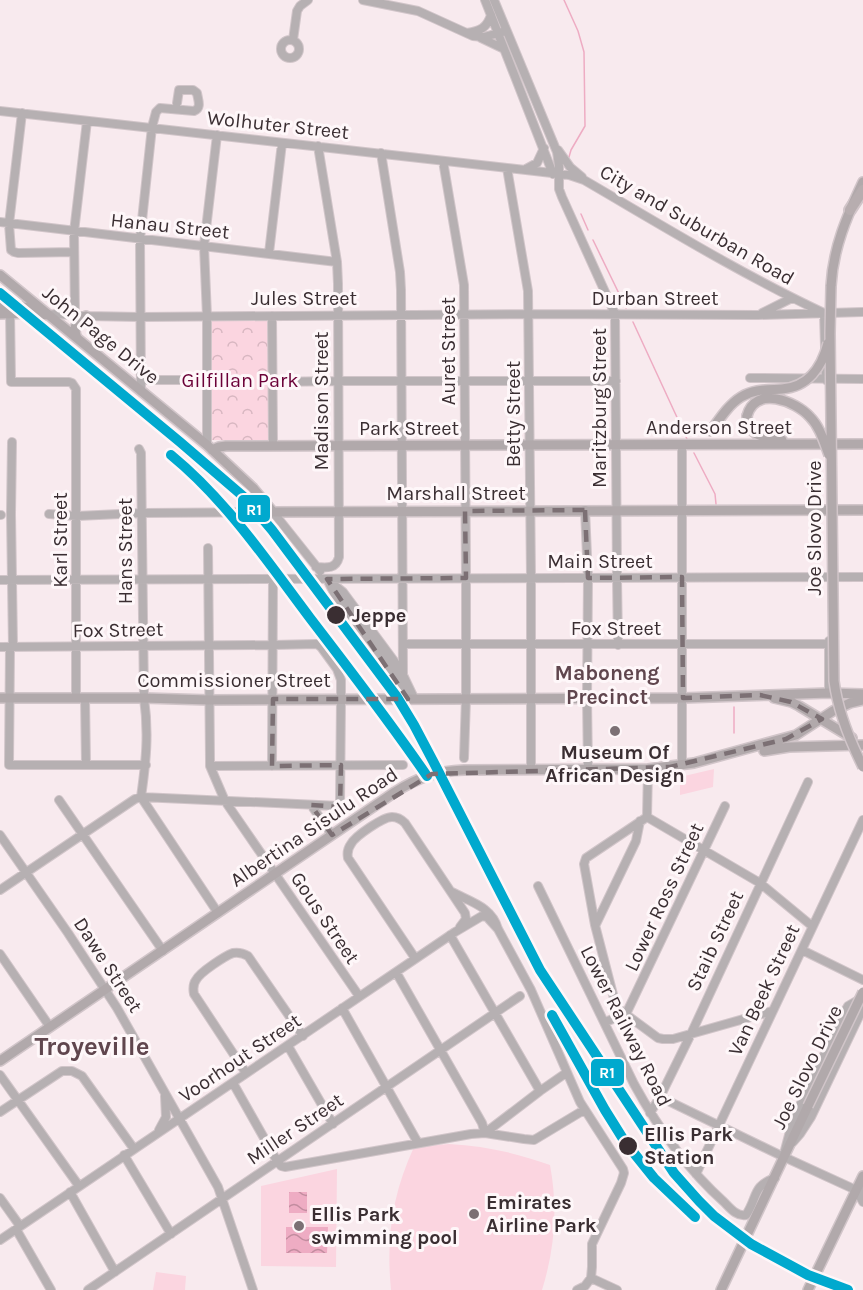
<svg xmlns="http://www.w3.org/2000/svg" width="863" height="1290" viewBox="0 0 863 1290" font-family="Karla,sans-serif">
<defs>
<pattern id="park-crowns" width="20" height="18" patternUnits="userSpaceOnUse" patternTransform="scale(1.5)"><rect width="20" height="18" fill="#fbd5e0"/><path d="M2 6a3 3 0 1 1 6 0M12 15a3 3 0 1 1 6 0" fill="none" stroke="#d8b7c1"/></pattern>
<pattern id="water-waves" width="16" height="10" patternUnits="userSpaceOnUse" patternTransform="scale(1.5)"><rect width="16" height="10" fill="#eeacc3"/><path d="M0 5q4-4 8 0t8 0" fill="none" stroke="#c28c9f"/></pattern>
</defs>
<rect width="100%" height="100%" fill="#f8eaee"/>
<path fill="#fbd5e0" d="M714,769L713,787L680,795V777Z
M449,1144C485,1146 517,1153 550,1165C558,1208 555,1248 542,1290H391C386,1238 392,1195 414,1147Z
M337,1169L336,1267L261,1266V1186Z
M156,1272L186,1276L185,1290H153Z"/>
<path fill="url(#park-crowns)" d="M268,320L269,440H211L210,321Z"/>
<path fill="url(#water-waves)" d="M289,1192H307V1213H289Z
M312,1212H327V1222H312Z
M286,1227H328L327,1253H286Z"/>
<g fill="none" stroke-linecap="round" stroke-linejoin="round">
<path stroke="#eeacc3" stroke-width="1.5" d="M564,0L578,31L584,52L585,126L571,150L569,157
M581,214L588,230
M593,240L626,308
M633,322L687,439
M694,453L715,494L716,504
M734,707V733"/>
<defs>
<path id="minor" d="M363,0L418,11L473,36L484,37L502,32
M485,0L553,174
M494,0L557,152L559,166V189L562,197L615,314L617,578L618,645
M467,33C480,31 487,28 491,15
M481,38L504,49
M281 49a9 9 0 1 1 18 0a9 9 0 1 1-18 0Z
M293,40L297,11L300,6L308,0
M0,111L552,173L569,175L584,180C663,226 741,274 824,313
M22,113L9,224L11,250L14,252L18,253L74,252
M558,150L570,167L582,177
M381,153L400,272L401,290L403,675
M443,161L464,285L466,578V698L464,758
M507,168L528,291L531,578V769
M526,169L537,163L544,148
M0,222L337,262
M269,253L282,143
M10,311L11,382H69L72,383L76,389V698
M762,313L792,298
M824,313L826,380
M48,315L56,314L86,316L141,317L529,314L758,315L863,312
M75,316L74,232L87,121
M272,316L273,446
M750,378L863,379
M141,380H207
M273,382L338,381H616
M141,391L140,239L152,127L156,112L160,108L194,111C202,108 198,100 197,93L193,90H179L177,103
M12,442L11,514L13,647L10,648L9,765H146
M207,445V316L204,246L217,135
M682,445V765
M139,449L141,453L144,698C149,733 146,762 141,797
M585,510L588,578L587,698L588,769
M49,514L77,516L142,513L273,512L320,571
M0,515H1
M208,548L210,760V766L225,801L359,996
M316,567C327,568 336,569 339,557L338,284L337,262L318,146
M0,580L863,577
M829,641V693
M403,644H829
M0,647L273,645L317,644L321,647L337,669L341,680V699L340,806L141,797L135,799L0,890
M85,698L86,765
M407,699L394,674L380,654L334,593L327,579L343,592L394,661L403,675L414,698
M210,766L403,765
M272,766L273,579
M141,797L218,913
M59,800L163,951
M311,805L332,835
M647,817L586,858L584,864L595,925L616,1006L620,1010L658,1038L663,1039H673L772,1011
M647,817L760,883L812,926
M647,817L648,769
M0,835L68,933L117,1008L218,1187L253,1290
M538,886L634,1084C658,1128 686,1168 724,1202C730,1208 737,1217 746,1215C758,1197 752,1186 775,1178
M452,892C471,902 492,907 498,929L531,990L580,1102L623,1169L624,1173L621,1183L592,1244V1267L591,1278L585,1286L577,1290
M596,924L636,841L640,821
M450,935L540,1091
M802,950L863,980
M0,954L50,1027
M415,958L348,858C347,853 348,848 351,844C355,836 383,817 392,817C398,817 401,819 405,823L465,913L466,919L460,927
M396,972L482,1123L485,1133
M342,1008L418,1143
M605,1022L626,1014L725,806
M288,1046L333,1124
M246,1073L194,994C193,989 193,984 196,980C200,972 225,956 233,953C239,952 243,953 248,956L303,1036
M0,1075L79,1186
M233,1083L277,1161L281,1166L285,1167L471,1134L485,1133L524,1139L534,1140L584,1110
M660,1097L784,1157L856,1190H863
M0,1112L62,1071H72L82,1076L134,1149
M650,1113L660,1097L691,1034L808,782
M159,1130L166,1117L165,1096
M485,1133L540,1091L566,1073
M793,1142L800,1134L811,1117L863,1008
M785,1150L793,1120L845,1011L848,1006L860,999
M124,1155L171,1234
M696,1174L863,820
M856,1190L863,1202
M70,1192L115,1272
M0,1198L20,1226
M16,1229L51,1290
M0,1240L455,932L482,916L487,917L498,929
M591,1278L617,1290
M88,1290L520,996"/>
<path id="major" d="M0,275L207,445L253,488L273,512L863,510
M831,286C833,248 847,216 863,182
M0,306L40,308
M0,314L34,313L48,315
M77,338C72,328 77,321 86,316
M747,416C747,437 766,437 782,440
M212,450L219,447L226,446L863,444
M0,698H144L209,700L683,698L829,693L863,694
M774,698L791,702L799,706L852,738
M764,751L789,747L863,745
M0,1061L395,792C419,777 436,771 464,770L648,769L694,763L796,735L833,711L850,703L863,700
M721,1290L808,1106
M808,1290L863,1176"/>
<path id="highway" d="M850,210L863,190"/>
</defs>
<use href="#minor" stroke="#d1c5c9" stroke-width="10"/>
<use href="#major" stroke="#d1c5c9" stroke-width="12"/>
<use href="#highway" stroke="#d1c5c9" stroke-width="14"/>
<use href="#minor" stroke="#b6b0b2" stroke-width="8"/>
<use href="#major" stroke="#b1a9ab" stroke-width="9"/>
<use href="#highway" stroke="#b7adaf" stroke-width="10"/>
<defs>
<path id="major-bridge" d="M831,286L830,333L834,681C838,712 849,739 863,767
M747,416C755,385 796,401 810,417C820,427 824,442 829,455
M710,432C719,420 728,405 741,397C754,389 767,390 782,389C808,387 822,367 828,343
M808,1106L863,992"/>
</defs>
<use href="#major-bridge" stroke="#d1c5c9" stroke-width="12" stroke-linecap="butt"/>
<use href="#major-bridge" stroke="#b1a9ab" stroke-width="9"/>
<defs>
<path id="rail-1" d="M0,293L180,442L244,497L272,530L397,697L414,725L433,761L540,970L674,1173L699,1201L714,1216L751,1244L808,1275L848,1290
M171,455C227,501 267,561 310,618C350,670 390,722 427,776
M552,1015L605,1110L625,1142L654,1178L695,1217"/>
</defs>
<use href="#rail-1" stroke="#fef7f9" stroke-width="15"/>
<use href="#rail-1" stroke="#00a9ce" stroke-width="10"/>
</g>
<path fill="none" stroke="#7c7074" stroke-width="4.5" stroke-dasharray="12 8" stroke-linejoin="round" d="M585,510L588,578L682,577L683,698L760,695L791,702L822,719L786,739L670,767L432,774L332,835L311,805L340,807L341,765L272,766L273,699H408L327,579L466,578L465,511Z"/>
<g fill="#3a2e32" stroke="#fef7f9" stroke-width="2">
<circle cx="336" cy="615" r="10"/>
<circle cx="628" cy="1146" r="10"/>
</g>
<g fill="#7c7074" stroke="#fef7f9" stroke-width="2">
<circle cx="615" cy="731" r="6"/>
<circle cx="474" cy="1214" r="6"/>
<circle cx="299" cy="1226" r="6"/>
</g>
<g text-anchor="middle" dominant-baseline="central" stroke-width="6" stroke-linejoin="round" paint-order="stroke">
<g font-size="20" fill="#3a2e32" stroke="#fef7f9">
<text transform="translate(278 125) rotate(6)">Wolhuter Street</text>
<text transform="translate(697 225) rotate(30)">City and Suburban Road</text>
<text transform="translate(170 226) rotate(6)">Hanau Street</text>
<text x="304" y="298">Jules Street</text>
<text x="655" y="298">Durban Street</text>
<text transform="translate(101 335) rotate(39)">John Page Drive</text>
<text transform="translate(448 351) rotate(-90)">Auret Street</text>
<text transform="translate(321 401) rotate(-90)">Madison Street</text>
<text transform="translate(599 408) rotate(-90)">Maritzburg Street</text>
<text transform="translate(513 414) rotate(-90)">Betty Street</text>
<text x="719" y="427">Anderson Street</text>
<text x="409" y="428">Park Street</text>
<text x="456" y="493">Marshall Street</text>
<text transform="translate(814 528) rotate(-90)">Joe Slovo Drive</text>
<text transform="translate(60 540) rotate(-90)">Karl Street</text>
<text transform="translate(125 551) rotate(-90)">Hans Street</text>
<text x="600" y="561">Main Street</text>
<text x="616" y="628">Fox Street</text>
<text transform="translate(118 630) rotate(-1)">Fox Street</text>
<text x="234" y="680">Commissioner Street</text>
<text transform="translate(314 827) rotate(-34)">Albertina Sisulu Road</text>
<text transform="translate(664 897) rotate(-65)">Lower Ross Street</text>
<text transform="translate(325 918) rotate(56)">Gous Street</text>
<text transform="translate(715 941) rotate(-65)">Staib Street</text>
<text transform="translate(108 965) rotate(57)">Dawe Street</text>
<text transform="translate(764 990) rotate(-65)">Van Beek Street</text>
<text transform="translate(626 1026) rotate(63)">Lower Railway Road</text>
<text transform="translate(240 1058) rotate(-34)">Voorhout Street</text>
<text transform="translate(807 1067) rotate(-64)">Joe Slovo Drive</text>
<text transform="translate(295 1129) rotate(-34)">Miller Street</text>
</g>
<g font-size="20" fill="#6a0037" stroke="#fef7f9">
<text x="240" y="380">Gilfillan Park</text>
</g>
<g font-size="20" font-weight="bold" fill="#3a2e32" stroke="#fef7f9" text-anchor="start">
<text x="352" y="615">Jeppe</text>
<text x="644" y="1134">Ellis Park<tspan x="644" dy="23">Station</tspan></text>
</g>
<g font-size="20" font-weight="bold" fill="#3a2e32" stroke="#fef7f9" text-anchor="start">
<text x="615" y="752" text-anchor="middle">Museum Of<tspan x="615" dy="23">African Design</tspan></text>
<text x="486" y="1202">Emirates<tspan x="486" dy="23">Airline Park</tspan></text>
<text x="311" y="1214">Ellis Park<tspan x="311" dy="23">swimming pool</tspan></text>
</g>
<g font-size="21" font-weight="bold" fill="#60464e" stroke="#fef7f9">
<text x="607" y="673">Maboneng<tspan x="607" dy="24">Precinct</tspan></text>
</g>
<g font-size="26" font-weight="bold" fill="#60464e" stroke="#fef7f9">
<text x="92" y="1046">Troyeville</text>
</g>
</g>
<g stroke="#fef7f9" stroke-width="2">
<rect x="237" y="494" width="34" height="29" rx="6" fill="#00a9ce"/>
<rect x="590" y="1058" width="35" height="29" rx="6" fill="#00a9ce"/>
</g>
<g font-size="16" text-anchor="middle" font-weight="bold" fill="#fff">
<text x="254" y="515">R1</text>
<text x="607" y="1078">R1</text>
</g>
</svg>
